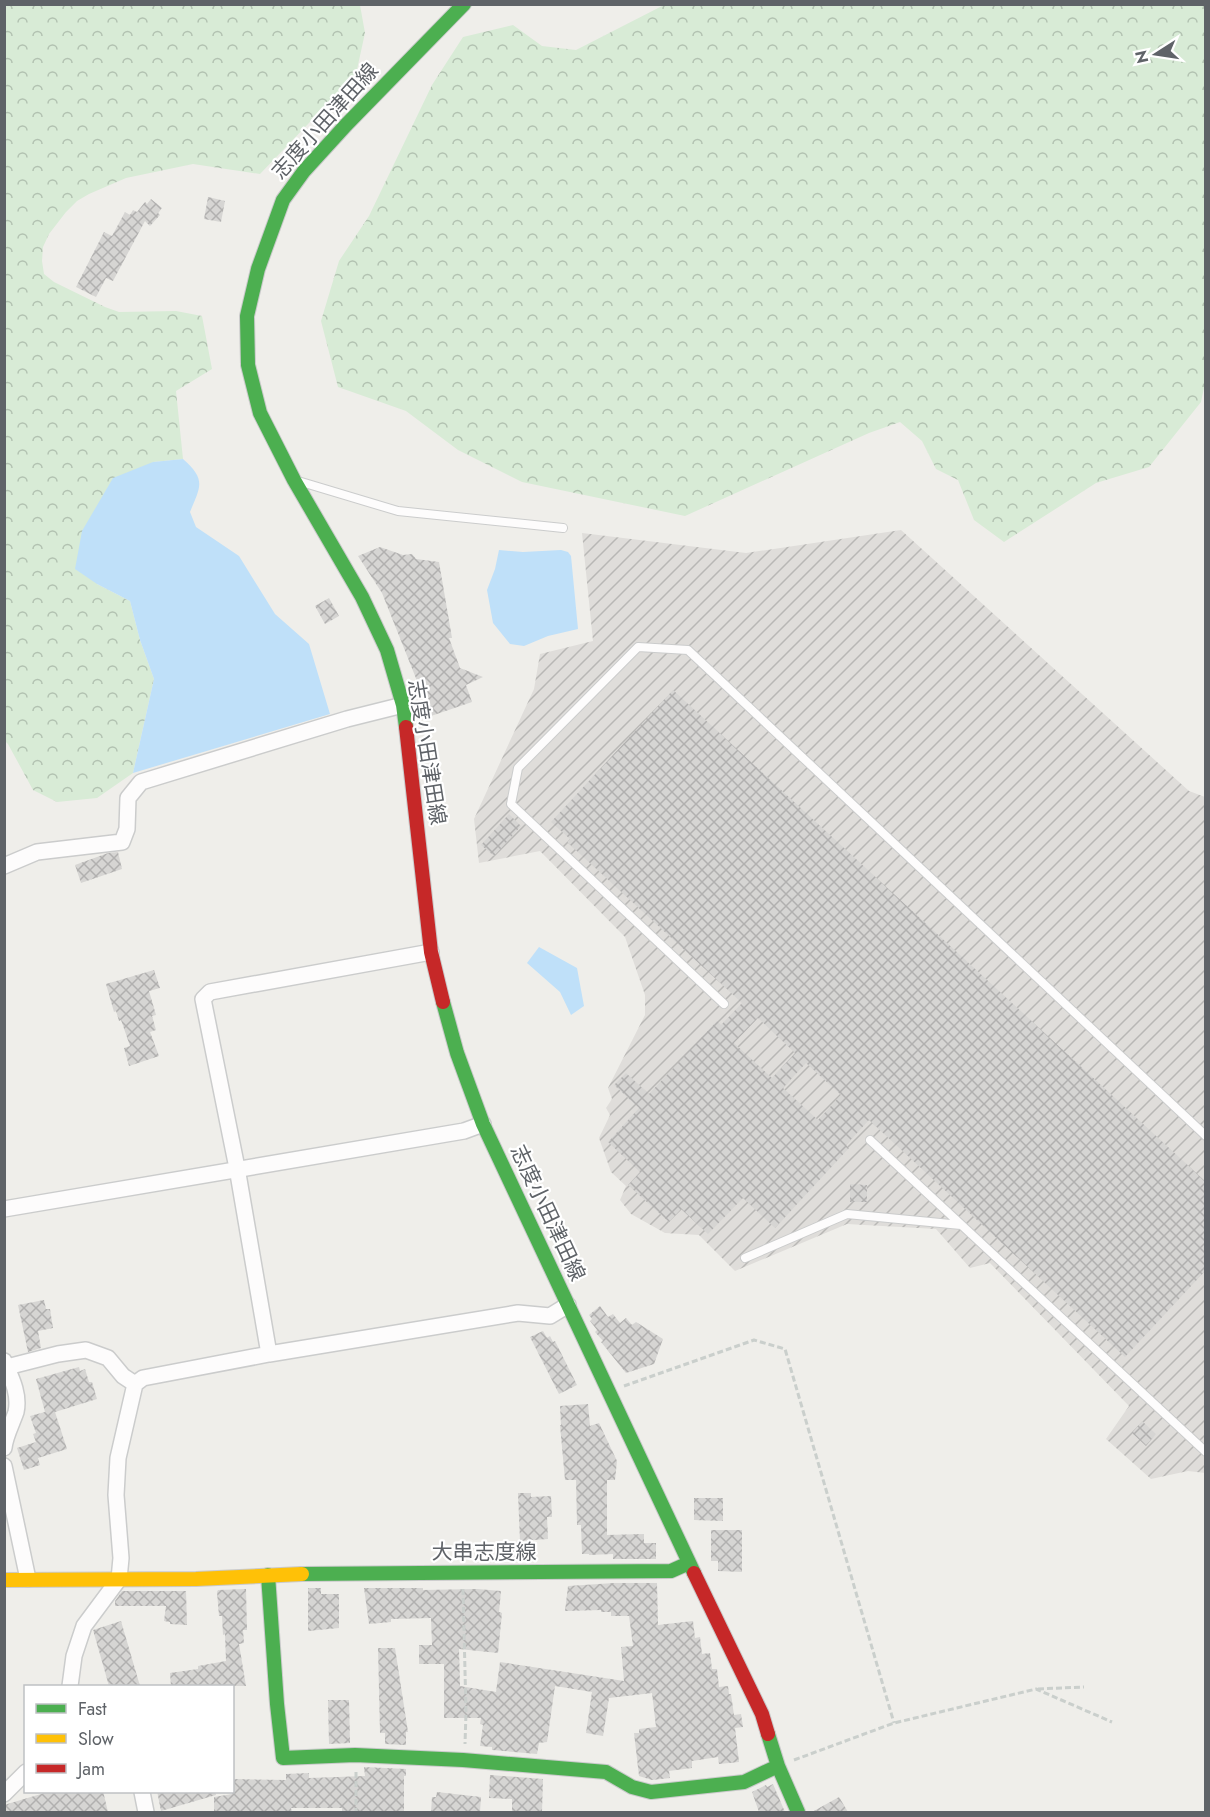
<svg xmlns="http://www.w3.org/2000/svg" width="1210" height="1817" viewBox="0 0 1210 1817" font-family="Jost,'Noto Sans JP',sans-serif">
<defs>
<pattern id="industrial-furrows" width="10" height="10" patternUnits="userSpaceOnUse" patternTransform="scale(1.5)"><rect width="10" height="10" fill="#dfddda"/><path d="M-1 1l2-2M0 10L10 0M9 11l2-2" fill="none" stroke="#b8b7b5"/></pattern>
<pattern id="forest-crowns" width="20" height="18" patternUnits="userSpaceOnUse" patternTransform="scale(1.5)"><rect width="20" height="18" fill="#d8ebd6"/><path d="M2 6a3 3 0 1 1 6 0M12 15a3 3 0 1 1 6 0" fill="none" stroke="#b2c2b1"/></pattern>
<pattern id="building-cross-hatch" width="8" height="8" patternUnits="userSpaceOnUse" patternTransform="scale(1.5)"><rect width="8" height="8" fill="#d6d5d3"/><path d="M0 0l8 8M0 8l8-8" fill="none" stroke="#b1b0af"/></pattern>
</defs>
<rect width="100%" height="100%" fill="#efeeea"/>
<path fill="url(#industrial-furrows)" d="M901,530L1189,791L1205,797V1473L1188,1471L1151,1479L1106,1439L1129,1406L990,1263L970,1268L936,1229L847,1224L735,1271L699,1235L665,1233L631,1214L620,1200L626,1186L611,1172L599,1138L610,1115L606,1108L612,1099L608,1088L645,1015V995L625,937L540,851L479,863L474,819L534,689L540,654L593,641L582,533L746,553Z"/>
<path fill="url(#forest-crowns)" d="M4,5H360L365,33L356,74L260,174L193,164L126,178L89,194L77,201L66,212L49,234L43,247L42,261L44,274L54,282L105,307L119,312L176,311L202,316L212,369L176,391L183,459L153,462L97,584L130,601L140,640L154,679L133,773L97,798L57,802L33,790L8,744L5,741Z
M664,5H1205V383L1201,402L1149,467L1096,483L1004,542L974,520L958,480L936,469L922,441L900,422L869,433L685,516L522,482L458,450L406,411L338,387L321,321L339,261L369,216L432,85L463,37L513,25L542,46L576,50Z"/>
<path fill="#bfe0f9" d="M183,459C207,480 200,487 190,512L196,527L239,556L275,614L309,644L330,714L133,773L154,679L140,640L130,601L97,584L75,569L82,531L113,478L153,462Z
M499,550L523,552L561,550L568,552L571,556L578,629L548,636L524,646L510,644L493,623L487,590L495,569Z
M539,947L577,968L584,1006L571,1015L560,992L527,963Z"/>
<path fill="url(#building-cross-hatch)" fill-rule="evenodd" d="M208,197L225,201L221,222L204,219Z
M151,199L162,208L158,213L160,215L150,226L145,221L113,281L106,278L96,297L76,287L104,232L112,236L125,212L130,215L133,210L137,212L145,202L147,204Z
M380,547L403,555L412,554L416,559L439,562L452,638H449L460,668L483,677L466,685L472,702L431,716L382,593L358,556Z
M329,598L339,616L325,624L315,606Z
M673,690L1206,1182V1270L1125,1357L869,1120L846,1145L849,1148L775,1228L743,1198L708,1234L681,1209L669,1222L628,1185L640,1172L608,1142L639,1108L614,1085L626,1073L649,1094L717,1021L721,1025L742,1003L567,842L570,839L551,822ZM758,1018L795,1053L772,1078L734,1043ZM806,1063L841,1095L818,1120L783,1088Z
M509,814L521,826L494,856L481,845Z
M118,852L122,869L81,883L75,865L108,853Z
M154,970L160,988L149,991L156,1015L152,1016L156,1030L150,1032L159,1056L129,1066L124,1048L130,1046L121,1020L119,1021L116,1011L114,1012L106,984Z
M850,1184L867,1185V1202H850Z
M44,1300L46,1309H50L53,1328L38,1331L41,1348L28,1352L18,1305Z
M600,1306L608,1317L613,1314L620,1323L626,1318L632,1325L636,1322L663,1339L654,1364L626,1373L601,1342L603,1341L595,1332L597,1330L590,1321L592,1319L589,1315Z
M543,1331L547,1338L550,1336L553,1342L555,1341L577,1385L559,1394L530,1337Z
M79,1367L80,1371L85,1369L89,1382H92L97,1399L55,1412L67,1449L38,1458L40,1465L24,1470L17,1448L36,1442L33,1434L36,1433L30,1416L45,1412L36,1379Z
M588,1404L590,1426L599,1423L617,1461L615,1480H607V1535L644,1534V1543H656V1559H613V1554L589,1555V1554H582L581,1525H577L576,1480H565L560,1425H561L560,1406Z
M1142,1421L1156,1434L1146,1446L1132,1433Z
M518,1493H531V1497L551,1496L552,1517H547L548,1539L520,1541Z
M694,1498H723V1521L694,1520Z
M711,1530H742V1572L718,1571V1561H711Z
M512,1546L526,1547L525,1560H512Z
M614,1583H657L658,1625L693,1621L695,1638L700,1637L702,1654L710,1653L712,1669H717L719,1687L728,1686L729,1694H731L734,1715L741,1714L743,1727L735,1728L739,1762L719,1764L718,1757L692,1761V1768L669,1771L670,1778L652,1780L639,1776L634,1733H639V1729L656,1727L652,1693L609,1698L603,1736L586,1733L592,1692L555,1686L547,1742L539,1743L537,1754L492,1750V1747L480,1746L483,1725L480,1724L481,1718H444V1664H419V1645H432L431,1618L391,1619V1622L369,1624L364,1588H423V1590L477,1589L501,1591L499,1612L502,1613L498,1653L459,1649L460,1686L496,1692L500,1662L624,1681L621,1647L633,1646L629,1616H611V1612H601V1610L565,1611L568,1586Z
M308,1588H321V1594H339V1628L308,1631Z
M246,1589L247,1630H243L244,1643L239,1644L246,1686H171L170,1673L198,1669V1666L226,1661L225,1634L223,1635L222,1616H219L217,1592L218,1590Z
M122,1591H186L187,1625L170,1624V1622L164,1621L166,1606H115V1601Z
M121,1621L140,1686H109L93,1630Z
M378,1648H395L408,1732H406V1745L385,1744V1733H380Z
M328,1700H349L350,1743L329,1744Z
M364,1767L406,1769V1776H404V1812H342V1808H291L292,1812H214V1797L232,1794V1779L286,1780V1774L309,1773V1778L365,1776Z
M490,1775L543,1779L542,1812H512V1799L489,1798Z
M773,1784L785,1812H759L752,1792L766,1785L767,1787Z
M51,1791H103L108,1812H4V1805Z
M157,1791H215L216,1795L161,1811Z
M437,1792L481,1797L480,1812H431L432,1797H436Z
M839,1797L848,1812H812Z"/>
<g fill="none" stroke-linecap="round" stroke-linejoin="round">
<defs>
<path id="lane" d="M298,481L398,511L563,528
M724,1004L511,804L518,768L638,647L688,650L1206,1136
M870,1140L1206,1452
M745,1258L847,1214L961,1225"/>
<path id="street" d="M4,866L37,852L122,842L127,829L128,798L141,782L347,719L403,705
M4,1209L464,1131L483,1124
M269,1354L237,1168L203,999L210,992L431,952
M4,1361C11,1377 20,1394 16,1412C12,1424 5,1436 4,1448
M7,1367L58,1354L86,1350L108,1358L123,1376L135,1384L118,1458L116,1495L121,1558L119,1579L84,1626L74,1656L70,1686
M135,1384L143,1378L269,1354L518,1313L550,1316L568,1305
M4,1466L28,1579
M142,1792L146,1812
M4,1794L26,1772"/>
<path id="fast" d="M406,727L403,705L387,650L362,597L294,480L260,413L248,365L247,316L258,269L283,200L304,171L346,125L464,4
M443,1002L457,1053L483,1124L694,1573
M302,1574L671,1571L689,1563
M268,1575L277,1704L283,1758L355,1755L463,1760L606,1772L632,1787L651,1792L744,1782L778,1766
M768,1734L778,1766L798,1812"/>
<path id="slow" d="M4,1580L196,1579L302,1574"/>
<path id="jam" d="M406,727L431,952L443,1002
M694,1573L762,1714L768,1734"/>
</defs>
<use href="#lane" stroke="#cbcccc" stroke-width="10"/>
<use href="#street" stroke="#cbcccc" stroke-width="18"/>
<use href="#fast" stroke="#cacacb" stroke-width="16"/>
<use href="#slow" stroke="#cacacb" stroke-width="16"/>
<use href="#jam" stroke="#cacacb" stroke-width="16"/>
<path stroke="#cacfcc" stroke-width="3" stroke-dasharray="6 3" stroke-linecap="butt" d="M624,1386L754,1340L785,1349L894,1723
M463,1589L466,1712L465,1744
M1038,1689L1084,1687
M794,1760L894,1723L1036,1689L1112,1722
M356,1772V1812"/>
<use href="#lane" stroke="#fdfcfc" stroke-width="8"/>
<use href="#street" stroke="#fdfcfc" stroke-width="15"/>
<use href="#fast" stroke="#4caf50" stroke-width="14"/>
<use href="#slow" stroke="#ffc107" stroke-width="14"/>
<use href="#jam" stroke="#c62828" stroke-width="14"/>
</g>
<g text-anchor="middle" dominant-baseline="central" stroke-width="4.5" stroke-linejoin="round" paint-order="stroke">
<g font-size="21" fill="#5f6368" stroke="#fff">
<text transform="translate(325 121) rotate(-48)">志度小田津田線</text>
<text transform="translate(427 752) rotate(81)">志度小田津田線</text>
<text transform="translate(548 1213) rotate(65)">志度小田津田線</text>
<text x="484" y="1552">大串志度線</text>
</g>
</g>
<rect width="1210" height="1817" fill="none" stroke="#5f6368" stroke-width="12"/>
<rect x="24" y="1685" width="210" height="108" fill="#ffffff" stroke="#bfc1c3" stroke-width="1.5"/>
<rect x="36" y="1704" width="30" height="9" fill="#4caf50" stroke="#bfc1c3" stroke-width="1.5"/>
<text x="78" y="1715" font-size="18" fill="#5f6368">Fast</text>
<rect x="36" y="1734" width="30" height="9" fill="#ffc107" stroke="#bfc1c3" stroke-width="1.5"/>
<text x="78" y="1745" font-size="18" fill="#5f6368">Slow</text>
<rect x="36" y="1764" width="30" height="9" fill="#c62828" stroke="#bfc1c3" stroke-width="1.5"/>
<text x="78" y="1775" font-size="18" fill="#5f6368">Jam</text>
<g transform="translate(1156 54) rotate(258)" stroke="#ffffff" stroke-width="4.5" paint-order="stroke">
<path d="M0-4.5L10 22L0 15L-10 22Z" fill="#5f6368"/>
<text y="-9" font-size="16" font-weight="bold" text-anchor="middle" fill="#5f6368">N</text>
</g>
</svg>
